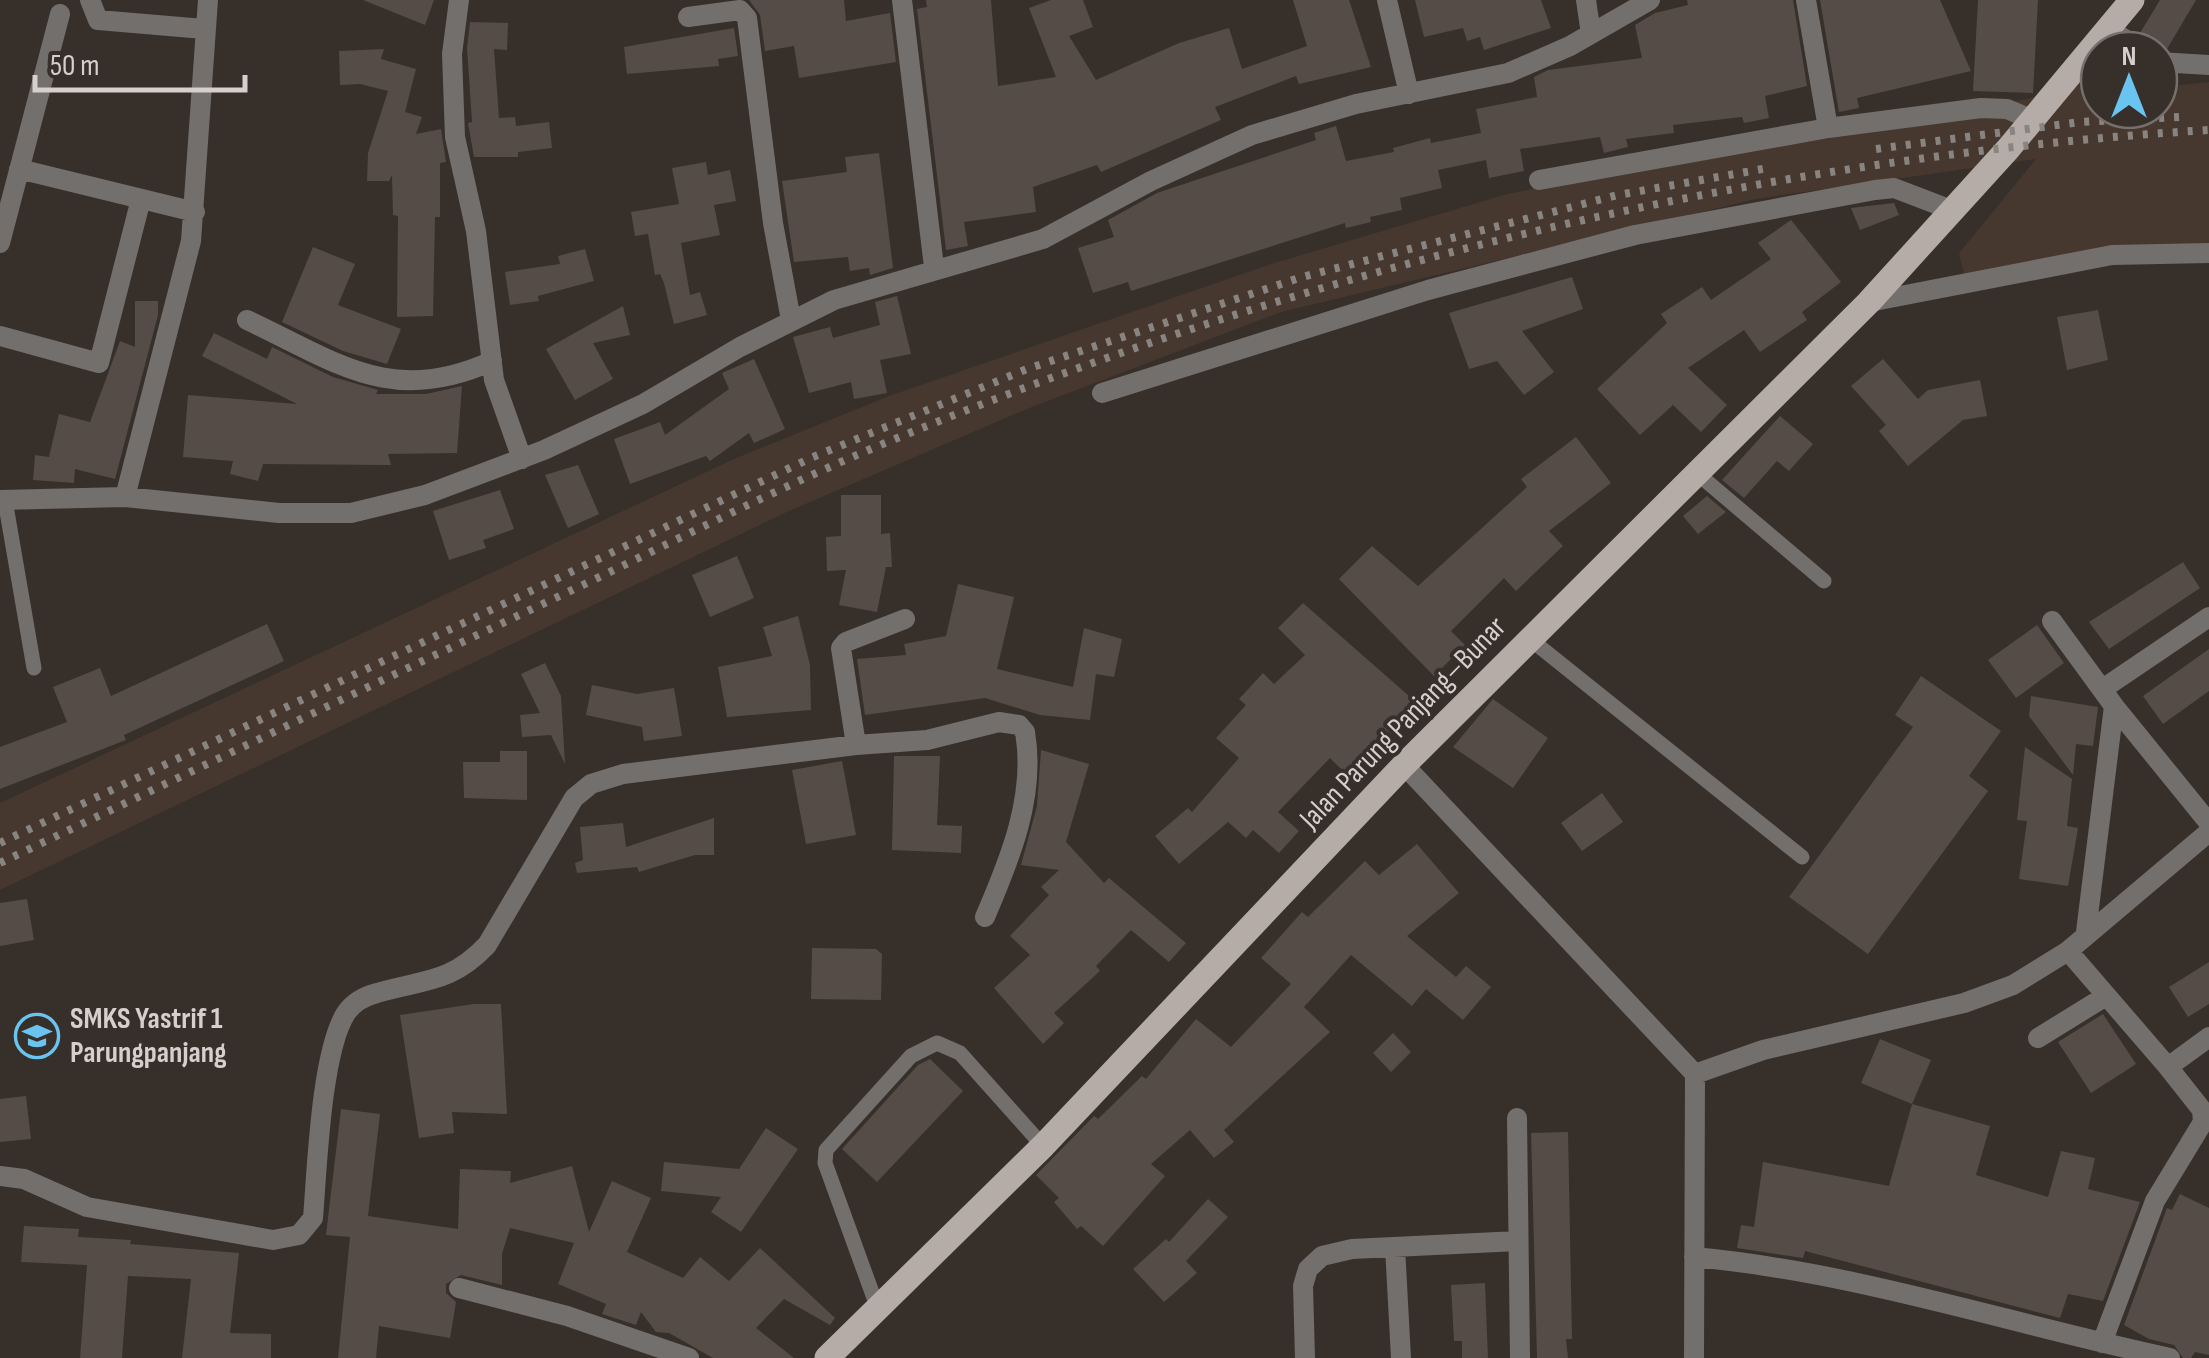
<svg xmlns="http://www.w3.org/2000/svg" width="2209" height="1358" viewBox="0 0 2209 1358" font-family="'Sofia Sans Condensed',sans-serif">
<rect width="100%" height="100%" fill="#372f2a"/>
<path fill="#46372f" d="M2099,76V110H2159V87L2209,82V248L1965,278L1959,253L2036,159L1756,199L1281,312L1027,409L787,512L0,890V803L736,458L889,396L1271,264L1507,194L1829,129L2028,99Z"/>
<path fill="#554c47" d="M363,0H434L425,25Z
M749,0H844L846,21L890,13L896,62L799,78L794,46L765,51L760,15Z
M926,0H991L998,86L1056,77L1029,8L1051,0H1083L1093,27L1069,36L1096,80L1179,43L1229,28L1242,69L1307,46L1293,0H1349L1371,67L1299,84L1296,76L1215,107L1221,120L1101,172L1097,165L1033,187L1036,212L964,222L968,246L946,250L917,9L927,7Z
M1415,0H1541L1551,28L1484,50L1480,37L1467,41L1463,28L1424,37Z
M1687,0H1793L1807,86L1765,96L1769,118L1744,123L1742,117L1673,125L1674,133L1626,139L1628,147L1604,153L1600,137L1520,149L1524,171L1489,178L1486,160L1438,170L1442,188L1400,198L1402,210L1370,217L1371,222L1346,228L1345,223L1131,291L1128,282L1093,293L1078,248L1114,237L1108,220L1157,193L1316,140L1314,133L1336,126L1346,161L1394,152L1393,148L1430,138L1431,143L1481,133L1476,109L1537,97L1534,77L1548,70L1642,58L1635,25L1655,13L1688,5Z
M1820,0H1940L1971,71L1857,98L1859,108L1839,112Z
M1978,0H2038L2033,93L1973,91Z
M2160,0H2196L2167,49L2154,50L2140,33Z
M470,22L508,23L507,50L494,49L499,118L515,117L516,126L549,122L552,148L518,152V157H474L468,123L472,122L467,48Z
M734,28L738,56L718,59L719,66L627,74L624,47Z
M384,49L381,59L416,69L405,112L422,117L416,134L441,129L446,162L440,163V217H435L433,316L397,317L398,216L393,215L392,175L389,181H367L368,153L388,91L360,84L340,85L339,51Z
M879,153L893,268L870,275L869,268L850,271L848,257L794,262L782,181L847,172L845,157Z
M706,162L708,175L730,170L736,201L714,205L720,235L681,243L690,295L700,292L707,315L674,324L664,283L660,274L655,275L648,234L635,236L631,212L679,204L672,168Z
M1894,203L1899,215L1860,230L1851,208Z
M1791,220L1841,282L1802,312L1807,320L1760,352L1744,330L1688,368L1727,405L1701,432L1673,405L1640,435L1597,389L1667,323L1661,314L1702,287L1711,300L1771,259L1758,243Z
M313,247L355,264L338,305L401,329L387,364L343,351L282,322Z
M585,249L594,281L538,296L539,301L510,305L505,272L560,264L558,256Z
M1572,277L1583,309L1522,331L1554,372L1524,395L1497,361L1469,369L1449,313Z
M897,296L911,354L880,360L887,393L854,399L851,382L809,393L793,337L830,327L833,338L880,325L875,302Z
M135,301H158V315L115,479L75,469L74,483L33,480L35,455L49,457L59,414L90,422L120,341L135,347Z
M623,306L630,335L593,343L613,379L575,400L546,349Z
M2098,310L2108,360L2067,370L2057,317Z
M214,333L267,359L272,347L333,377L378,390L376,394H426L462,386L457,453L388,454L391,465L263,464L258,481L230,474L233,461L183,457L188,395L297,404L202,356Z
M754,359L785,429L754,443L749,433L710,461L706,456L630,484L614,439L660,422L665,435L729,389L722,373Z
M1883,359L1918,399L1928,390L1980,380L1987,416L1963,420L1908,466L1879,431L1886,425L1851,386Z
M1780,416L1813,444L1789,471L1777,461L1744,498L1722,480Z
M1576,437L1611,483L1549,531L1563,546L1516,591L1504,578L1451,631L1465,645L1434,676L1339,579L1372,546L1418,586L1527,487L1521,479Z
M578,465L599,514L568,528L545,475Z
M500,490L514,529L483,540L486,548L449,560L433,511Z
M841,495H881V534L890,533L892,567H886L877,612L839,605L846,570L827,571L826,537L841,536Z
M1707,496L1726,512L1698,534L1683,516Z
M737,556L754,598L710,617L692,575Z
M2183,562L2200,588L2109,649L2089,622Z
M958,584L1014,597L997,669L1073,687L1084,628L1122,639L1114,677L1096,674L1090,720L1040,715L985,698L865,715L857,659L906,655L904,644L946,636Z
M1303,603L1425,710L1408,731L1401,724L1350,778L1330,758L1278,812L1299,831L1279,853L1253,830L1246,838L1228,822L1179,864L1155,836L1188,808L1192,812L1239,758L1216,738L1246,705L1239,699L1263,673L1274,684L1305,655L1278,628Z
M798,616L810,665L811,710L727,717L718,667L772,656L763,627Z
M267,624L284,661L124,735L126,740L0,789V747L67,722L53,687L100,668L111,696Z
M2037,625L2064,663L2016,698L1988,660Z
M2209,649V691L2163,724L2143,696Z
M545,663L561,696L565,764L551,735L522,737L520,715L540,713L521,674Z
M1921,676L2001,731L1969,776L1988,791L1868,954L1789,897L1913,727L1895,715Z
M592,685L637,694L674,688L682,736L644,741L642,727L586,715Z
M2031,696L2098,707L2093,746L2076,744L2073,775L2029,716Z
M1493,699L1548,738L1513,788L1453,747Z
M2025,747L2072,779L2067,826L2078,828L2068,886L2019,879L2027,821L2017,820Z
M1041,750L1089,764L1066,842L1104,883L1109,878L1186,943L1169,962L1131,930L1096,966L1100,971L1054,1013L1064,1023L1043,1044L994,988L1030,955L1010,936L1049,895L1041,887L1059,870L1021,865L1037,806Z
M500,751H527V800L464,798L463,762H500Z
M894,756H940L937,825L962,826L961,853L892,850Z
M842,761L856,835L806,844L792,770Z
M1602,793L1623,822L1582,851L1561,823Z
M714,818V855H695L639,872L637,867L577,873L575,863L583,860L580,827L623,823L626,847Z
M1417,844L1459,893L1407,936L1456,977L1466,966L1491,987L1463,1020L1426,989L1412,1006L1351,955L1304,1007L1330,1032L1224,1130L1234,1142L1214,1158L1190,1130L1151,1164L1165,1176L1103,1246L1081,1226L1077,1229L1054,1202L1059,1198L1036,1175L1094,1116L1098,1119L1142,1076L1146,1079L1196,1019L1231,1047L1291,984L1261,958L1302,912L1308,917L1365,861L1379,875Z
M27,899L34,940L0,946V903Z
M812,948L876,949L882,954L881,1000L811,999Z
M2209,962V1004L2188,1017L2169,987Z
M474,1004H501L507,1114L452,1112L454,1133L419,1138L400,1015Z
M2103,1014L2136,1064L2091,1093L2058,1042Z
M1393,1033L1411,1052L1391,1072L1373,1053Z
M1880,1039L1931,1060L1912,1104L1861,1083Z
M930,1059L963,1091L877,1182L842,1149L918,1065Z
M26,1096L31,1139L0,1142V1099Z
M1912,1104L1990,1126L1976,1175L2048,1197L2061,1151L2095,1158L2088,1189L2140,1202L2103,1301L2068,1294L2060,1318L1805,1251L1803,1258L1737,1248L1741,1225L1754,1227L1763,1162L1889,1186Z
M341,1109L380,1114L368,1216L458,1229L460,1169L511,1171L510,1183L572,1166L589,1232L612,1181L651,1198L627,1252L683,1278L700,1257L729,1281L760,1248L835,1318L830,1325L784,1299L756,1328L794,1358H713L669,1333L656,1332L641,1312L636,1325L602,1314L606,1304L558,1284L574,1243L510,1228L502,1254V1285L461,1275L446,1284V1293L456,1302L450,1338L379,1326L376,1358H338L350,1237L326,1235Z
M766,1128L798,1149L741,1232L711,1212L721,1197L661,1191L664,1162L739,1169Z
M1568,1132L1572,1339H1566L1568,1358H1537L1531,1133Z
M2180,1194L2209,1208V1355L2195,1352L2191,1358H2183L2174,1345L2149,1339L2124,1325L2167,1208L2172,1210Z
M1208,1199L1228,1217L1186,1261L1197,1273L1164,1302L1133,1269L1166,1239L1169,1242Z
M24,1226L79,1229L78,1237L131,1240L130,1244L239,1253L230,1333L271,1334V1358H182L191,1279L128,1276L122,1358H80L87,1265L21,1262Z
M1485,1283L1488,1358H1462V1341H1454L1451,1285Z"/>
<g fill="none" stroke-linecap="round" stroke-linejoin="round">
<path stroke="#736f6c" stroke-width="15" d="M1698,474L1824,581
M5,500L34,668
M1530,639L1802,857
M878,1309L825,1163L826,1150L911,1056L937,1043L960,1053L1043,1146"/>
<path stroke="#736f6c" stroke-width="20" d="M90,0L98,20L204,29
M459,0L452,54L455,137L476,231L494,380L522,459
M902,0L934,267
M1387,0L1409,94
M1586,0L1591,34
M1806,0L1828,128
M688,17L740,10L747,18L773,223L791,320
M2110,29L2140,50
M2159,62L2209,65
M19,169L195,212
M1539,180L1828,128L1981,108L2007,109L2033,120
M0,243L60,14
M1869,302L2112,255L2209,253
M247,320C337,362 391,407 492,361
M0,336L99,363L141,199
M1102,393L1428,290L1635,235L1875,190L1894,188L1949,209
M125,497L191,241L208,0
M0,500L125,497L279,513H351L425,495L544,450L643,404L740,347L834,300L1043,239L1151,181L1252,135L1356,104L1508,73L1570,46L1650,0
M905,619L846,642L841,648L856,745L927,740L999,722L1019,725L1025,732C1036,796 1010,859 985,917
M2052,621L2114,706L2209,823
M2104,688L2209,617
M1404,765L1695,1074L1694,1358
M2086,932L2114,706
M2068,951L2168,1067L2209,1037
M2038,1038L2106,996
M1695,1074L1763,1050L1964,1003L2013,985L2068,951L2209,832
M1517,1118L1520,1358
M0,1176L24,1179L87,1207L273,1240L299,1235L313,1218C317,1170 321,1052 346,1013C353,1003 365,996 377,993C424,979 450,984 487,945L574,798L591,784L623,774L856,745
M1395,1247L1401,1358
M1694,1257C1856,1272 2011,1324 2170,1358
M459,1288L567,1316L689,1358
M2102,1343L2155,1201L2203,1122L2202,1110L2168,1067
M1305,1358L1303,1286L1308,1269L1322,1256L1352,1249L1518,1241"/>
<path stroke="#b5aca7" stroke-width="25" d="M827,1358L1043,1146L1404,765L1869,302L2008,149L2132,0"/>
<path stroke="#8a8480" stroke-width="8" stroke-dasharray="5 10" stroke-linecap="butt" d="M1876,149L2080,122L2179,117
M0,843L813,457L1027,369L1302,277L1618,195L1768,168
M0,863C195,770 390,676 585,584C695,531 804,475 917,430C1328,263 1766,157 2209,130"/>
</g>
<defs>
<symbol id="school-ring" viewBox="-11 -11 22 22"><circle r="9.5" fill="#372f2a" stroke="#69c4f0" stroke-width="1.5"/><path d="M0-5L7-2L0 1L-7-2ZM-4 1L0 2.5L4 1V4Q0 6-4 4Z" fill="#69c4f0"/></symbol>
</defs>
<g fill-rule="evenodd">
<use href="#school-ring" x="12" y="1011" width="50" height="50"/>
</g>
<g text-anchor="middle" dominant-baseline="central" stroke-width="8" stroke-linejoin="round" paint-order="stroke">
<g font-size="30" fill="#d5d0cd" stroke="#372f2a">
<text transform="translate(1403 723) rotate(-46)">Jalan Parung Panjang–Bunar</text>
</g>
<g font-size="30" font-weight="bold" fill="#d5d0cd" stroke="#372f2a" text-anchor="start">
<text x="70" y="1019">SMKS Yastrif 1<tspan x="70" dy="34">Parungpanjang</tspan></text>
</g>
</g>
<g transform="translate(2129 80)"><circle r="48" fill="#372f2a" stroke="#766f6b" stroke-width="2.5"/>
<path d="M0-8L18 38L0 25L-18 38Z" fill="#69c4f0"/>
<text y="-15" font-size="28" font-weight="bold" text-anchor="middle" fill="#d5d0cd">N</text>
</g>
<path d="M35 75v15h210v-15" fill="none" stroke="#d5d0cd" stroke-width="5"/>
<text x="50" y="75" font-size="30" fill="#d5d0cd" stroke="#372f2a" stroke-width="8" paint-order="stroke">50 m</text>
</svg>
